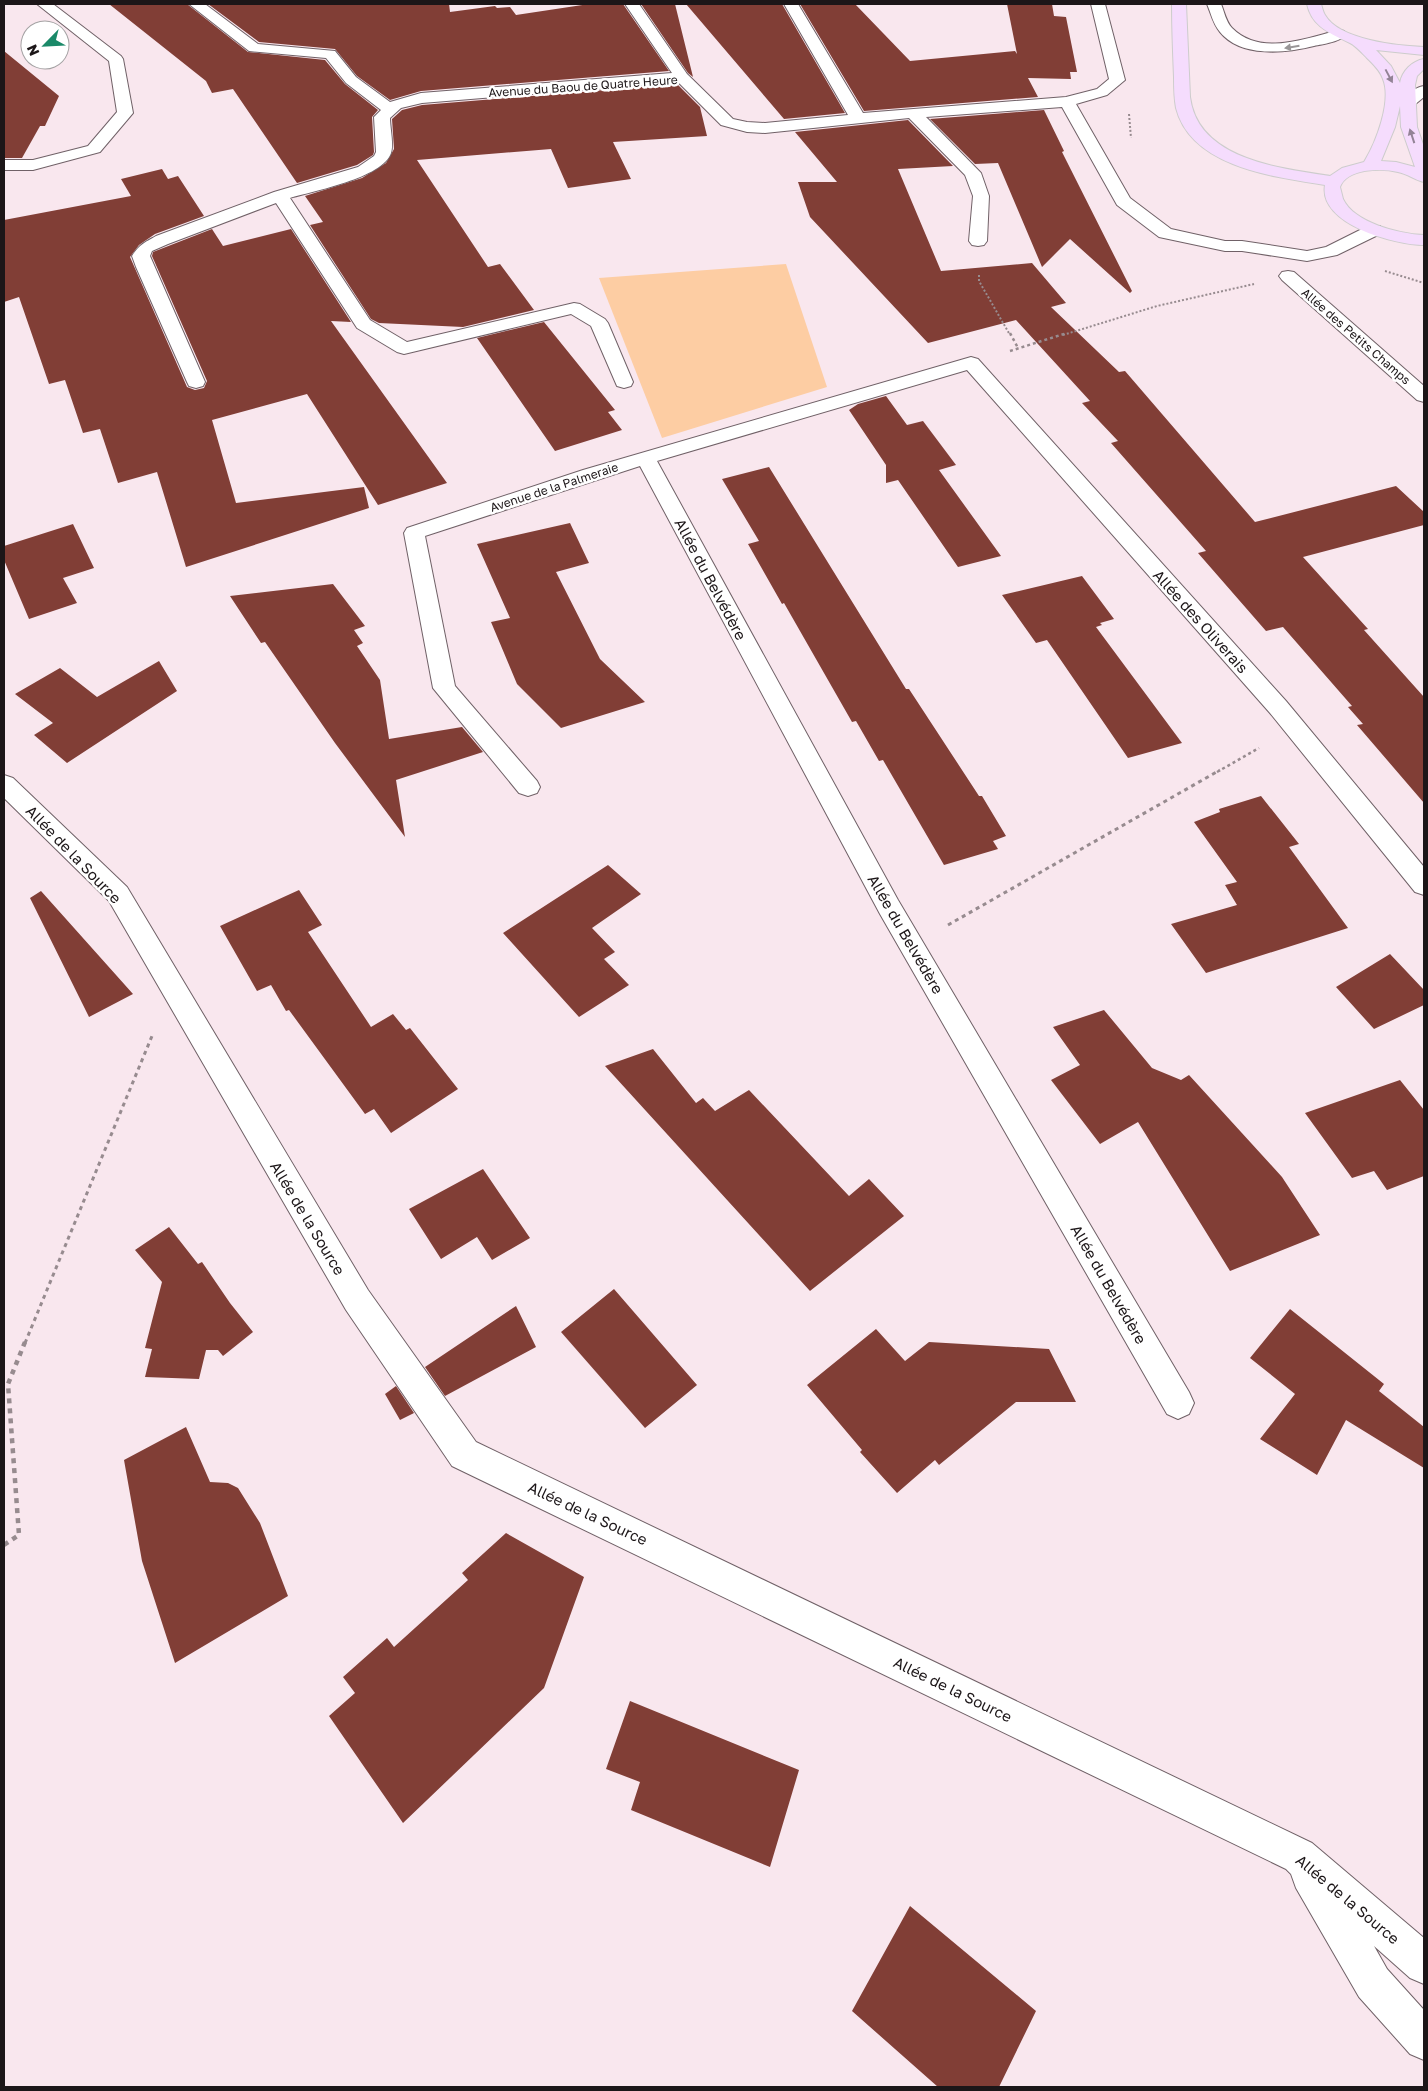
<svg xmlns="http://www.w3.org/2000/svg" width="1428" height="2091" viewBox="0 0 1428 2091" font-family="'Golos Text',sans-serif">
<rect width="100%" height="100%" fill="#f9e7ee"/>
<path fill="#fdcda3" d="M786,264L827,387L662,438L599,278Z"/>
<path fill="#813e36" d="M109,4H187L248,52L325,60L345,84L378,110L372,117L374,152L373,155L357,165L297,183L233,89L212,93L206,81Z
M208,4H449L450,12L495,6L497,8L510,7L516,15L589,4H623L669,71L421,91L390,100L357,76L335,49L259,42Z
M641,4H675L693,77L688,73Z
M686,4H782L845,113L784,119Z
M800,4H855L910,61L1015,51L1017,54L1007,4H1052L1054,16L1066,17L1077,72H1070L1071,79L1028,78L1038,97L864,111Z
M4,51L59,96L45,126H40L22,158H4Z
M677,84L700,107L707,136L613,142L631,179L568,188L551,149L417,160L488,267L500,264L534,310L463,327L379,323L371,319L310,225L323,222L305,196L362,178L386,163L394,149L392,119L402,110L422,105Z
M1044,110L1064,151L1062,152L1132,291L1130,293L1070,239L1042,267L998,163L975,164L930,119Z
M908,120L953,166L898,169L941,271L1032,263L1066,303L1051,307L1119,372L1125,371L1255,522L1396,486L1424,512V525L1303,557L1368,629L1364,630L1424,697V803L1357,725L1363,724L1348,707L1352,706L1283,627L1266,631L1198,553L1206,551L1111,443L1118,441L1082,403L1090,401L1016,320L928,343L810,217L798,182H837L795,132Z
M162,169L168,179L178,176L204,216L155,234L139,245L130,257L187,387L195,390L204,388L207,381L152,256L153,252L212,229L223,246L291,229L351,322L331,321L447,483L378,505L307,394L212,420L236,503L364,487L369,508L186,567L157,472L118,483L100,429L83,433L65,380L49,384L19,297L4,302V220L131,196L121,179Z
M544,322L615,410L608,412L622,430L555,451L477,338Z
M886,396L907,425L923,421L956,465L939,470L1001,556L958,567L898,480L886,483V465L849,410L858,404Z
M769,467L906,689H909L979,796H982L1006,836L993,841L998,849L944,865L883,760L879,761L856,721L852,722L784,603L782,604L748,544L759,541L722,479Z
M570,523L589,563L556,572L600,659L645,702L561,728L517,684L491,622L510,618L477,544Z
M73,524L94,568L63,578L77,603L29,619L4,560V546Z
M1082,576L1114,619L1100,623L1102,625L1096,627L1182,743L1128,758L1047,640L1036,643L1002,595Z
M333,584L365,626L354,630L363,643L357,646L380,680L389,739L462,727L483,752L396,780L405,837L335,743L265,642L261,643L230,596Z
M159,661L177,691L67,763L34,735L53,723L15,694L60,668L97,697Z
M1261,796L1299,844L1289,847L1348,928L1206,973L1171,924L1237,905L1225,885L1237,882L1194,822L1220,812L1219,809Z
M608,865L641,894L592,928L615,952L604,959L629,985L579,1017L503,933Z
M299,890L322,925L308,932L371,1027L393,1014L406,1030L410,1028L458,1089L391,1133L374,1109L365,1114L289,1010L286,1011L271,985L257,991L220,926Z
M41,891L133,994L89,1017L30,898Z
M1390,954L1424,990V1005L1374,1029L1336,987Z
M1104,1010L1152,1068L1181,1080L1189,1075L1282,1177L1320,1235L1230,1271L1138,1122L1100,1144L1051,1080L1080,1065L1053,1027Z
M653,1049L696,1103L703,1098L715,1111L749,1090L849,1196L869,1179L904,1216L810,1291L605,1066Z
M1400,1080L1424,1110V1176L1387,1190L1374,1171L1352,1178L1305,1113Z
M483,1169L530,1238L492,1260L477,1237L441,1259L409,1209Z
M169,1227L198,1264L202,1262L230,1303L253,1332L223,1356L218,1350H206L199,1379L145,1377L152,1349L145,1348L162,1282L135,1250Z
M614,1289L697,1385L645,1428L561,1332Z
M516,1306L536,1347L445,1396L425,1367Z
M1290,1309L1384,1384L1379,1391L1424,1427V1468L1346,1420L1317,1475L1260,1439L1295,1394L1250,1358Z
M876,1329L905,1361L929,1342L1049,1349L1076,1402H1016L939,1465L935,1460L897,1493L860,1452L862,1450L807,1385Z
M396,1386L414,1413L400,1420L385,1394Z
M186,1427L210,1482L228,1483L238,1488L260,1523L288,1596L175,1663L142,1561L124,1460Z
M506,1533L584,1577L544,1688L403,1823L329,1716L355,1693L343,1677L387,1638L394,1647L468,1580L462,1573Z
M630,1701L799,1770L770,1867L631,1810L640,1782L606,1769Z
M910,1906L1036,2011L999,2087H938L852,2011Z"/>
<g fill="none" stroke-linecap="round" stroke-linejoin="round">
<defs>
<path id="minor" d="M37,4H53L121,56L123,59L133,113L100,152L33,170H4V160H33L88,146L117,112L109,61Z
M189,4H205L258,44L335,51L356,77L390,102L421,93L672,73L625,4H639L687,74L733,119L747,122L765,123L848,115L784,4H798L863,113L1066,97L1097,89L1109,79L1091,4H1105L1125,80L1107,95L1076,104L1130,198L1171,229L1225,241H1242L1307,251L1326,247L1368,226H1380L1382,230L1380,234L1337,255L1307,261L1242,251H1225L1159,237L1117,205L1062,107L926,117L981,173L989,196L987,241L984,245L978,246L972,245L969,241L973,196L965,175L909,118L765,133L747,132L721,125L678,82L422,103L401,108L390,118C390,128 394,144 391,153C383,178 313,191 290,198L370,320L407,342L574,303L580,304L605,319L608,323L633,382L631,386L624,388L617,386L591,326L571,314L404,354L397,352L357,328L276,203L168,244L152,251L150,256L205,382L203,386L196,388L189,386L187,382L136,267L132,256C140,244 144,243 156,236L274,192L358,167L374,156L376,152L374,117L381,110L346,83L326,58L249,51Z
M1207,4H1221C1224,11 1226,22 1232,28C1261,57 1306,38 1339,30L1344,31L1346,34C1341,42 1323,44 1314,46C1286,53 1241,58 1220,32C1213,24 1211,13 1207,4Z
M1424,86V97L1413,106H1403L1400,103C1406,96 1415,87 1424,86Z
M1288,271L1294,272L1424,386V402L1417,400L1282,280L1279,276L1282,272Z
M971,357L978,359L1286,701L1424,867V895L1415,892L1270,713L967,370L657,461L898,900L1189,1392L1194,1403L1189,1414L1178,1419L1167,1414L880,914L640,466L425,536L455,686L537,781L540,787L537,793L528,796L519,793L433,688L404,533L407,528L583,470Z
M4,775L13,778L127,887L368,1290L476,1442L1312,1843L1424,1938V1984L1410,1978L1374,1946L1387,1969L1424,2010V2060L1410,2054L1359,1997L1296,1888L1291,1874L1286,1869L452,1466L346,1310L109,901L4,798Z"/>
<path id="primary" d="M1172,4H1186L1190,97C1198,160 1280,168 1330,176L1342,168L1364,162C1376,143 1392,101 1383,79C1380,70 1373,64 1367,58C1362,53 1356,46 1350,43C1330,33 1312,27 1307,4H1321C1322,7 1323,12 1325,15C1339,40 1398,46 1424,47V55L1376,50L1391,66L1400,83C1402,71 1412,61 1424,59V69L1417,76L1415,85L1417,127L1424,147V182C1415,180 1408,174 1398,172C1382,168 1347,168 1340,187C1341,191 1342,195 1343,199C1354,223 1400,234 1424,235V245C1395,245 1318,224 1325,185C1274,177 1191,167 1176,108C1174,98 1174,87 1174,77C1173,53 1172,28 1172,4ZM1400,106L1401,127L1415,167L1396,162L1381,161L1395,127Z"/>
</defs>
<use href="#minor" stroke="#706167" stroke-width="2"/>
<use href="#primary" stroke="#cdcccc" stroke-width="2"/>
<path stroke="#978b8f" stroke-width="2" stroke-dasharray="2 2" stroke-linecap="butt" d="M1129,114L1131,138
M1385,271L1424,283
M979,275V281L1010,335
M1063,335L1157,306L1254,284"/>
<path stroke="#978b8f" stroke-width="2.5" stroke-dasharray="3 3" stroke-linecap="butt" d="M1010,333L1018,348
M1010,351L1067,333
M1217,772L1259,748"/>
<path stroke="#978b8f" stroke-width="3" stroke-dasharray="4 4" stroke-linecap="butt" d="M948,925L1220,770
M25,1343L152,1036"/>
<path stroke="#978b8f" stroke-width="4.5" stroke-dasharray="5 5" stroke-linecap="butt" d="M4,1545L19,1535L8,1384L25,1342"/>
<use href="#minor" fill="#fff" fill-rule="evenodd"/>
<use href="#primary" fill="#f5dcfd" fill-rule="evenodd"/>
</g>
<defs><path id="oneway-solid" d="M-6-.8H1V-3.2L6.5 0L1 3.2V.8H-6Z" transform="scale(1.25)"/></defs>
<use fill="#999697" href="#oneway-solid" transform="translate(1292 47) rotate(171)"/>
<g fill="#938396">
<use href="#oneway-solid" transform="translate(1389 76) rotate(62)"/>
<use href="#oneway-solid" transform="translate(1412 136) rotate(-108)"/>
</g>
<g text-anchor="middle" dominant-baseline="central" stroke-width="5" stroke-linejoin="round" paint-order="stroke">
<g font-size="12" fill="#1c1618" stroke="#fff">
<text transform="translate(583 86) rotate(-4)">Avenue du Baou de Quatre Heure</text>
<text transform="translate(1356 336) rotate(41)">Allée des Petits Champs</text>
<text transform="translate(554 487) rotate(-18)">Avenue de la Palmeraie</text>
</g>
<g font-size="15" fill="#1c1618" stroke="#fff">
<text transform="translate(711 579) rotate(62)">Allée du Belvédère</text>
<text transform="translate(1201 621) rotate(48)">Allée des Oliverais</text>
<text transform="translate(74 854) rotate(46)">Allée de la Source</text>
<text transform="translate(906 934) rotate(60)">Allée du Belvédère</text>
<text transform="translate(308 1218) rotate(59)">Allée de la Source</text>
<text transform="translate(1109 1284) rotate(60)">Allée du Belvédère</text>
<text transform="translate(588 1513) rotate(25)">Allée de la Source</text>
<text transform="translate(953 1689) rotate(26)">Allée de la Source</text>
<text transform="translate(1348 1899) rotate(40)">Allée de la Source</text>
</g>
</g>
<rect width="1428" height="2091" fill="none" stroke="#1c1618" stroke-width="10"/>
<g transform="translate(45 45) rotate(246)"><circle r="24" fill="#ffffff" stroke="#a4a2a3"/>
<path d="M0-4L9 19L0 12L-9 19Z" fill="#1a8968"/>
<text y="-8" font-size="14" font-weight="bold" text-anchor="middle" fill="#1c1618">N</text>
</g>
</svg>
